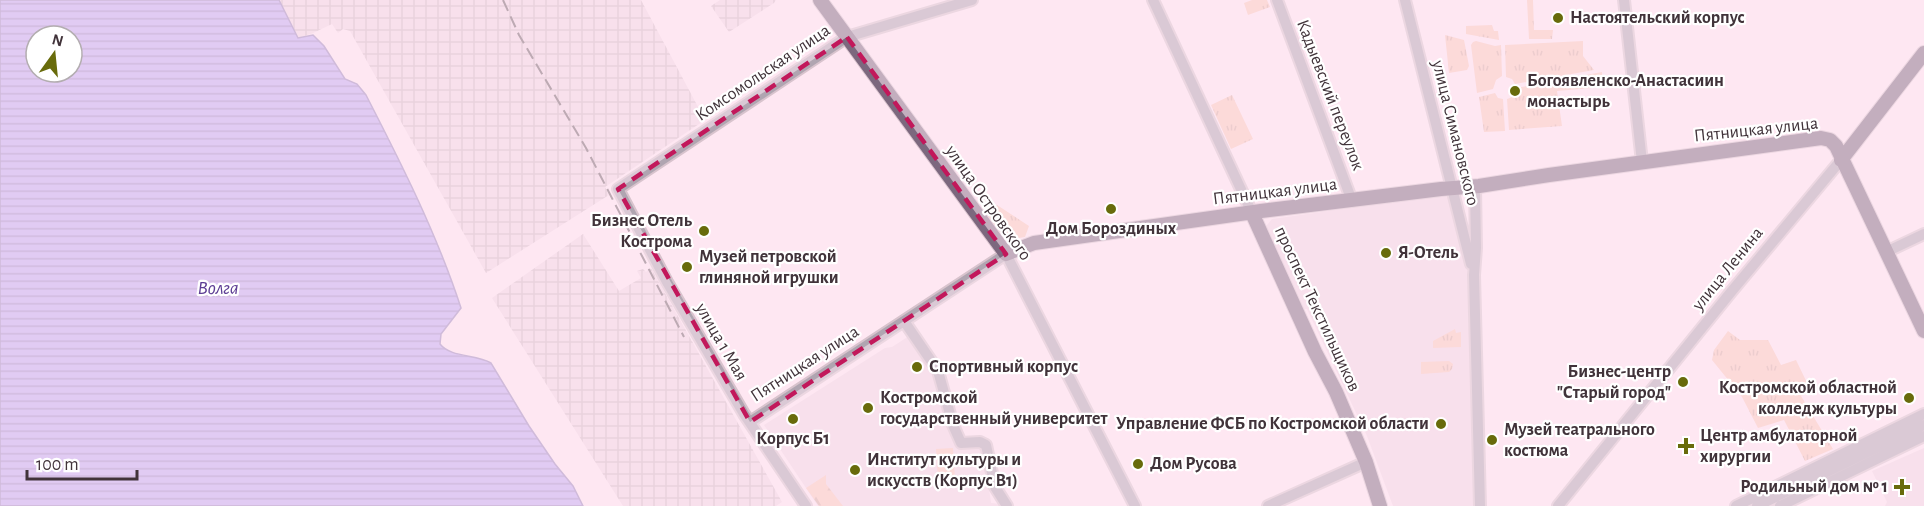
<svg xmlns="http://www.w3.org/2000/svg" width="1924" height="506" viewBox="0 0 1924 506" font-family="'Alegreya Sans',sans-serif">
<defs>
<pattern id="industrial-grid" width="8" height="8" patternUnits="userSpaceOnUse" patternTransform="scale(1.5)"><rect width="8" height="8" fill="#f2d7e4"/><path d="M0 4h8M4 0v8" fill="none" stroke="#d1b9c4"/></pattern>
<pattern id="grass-tufts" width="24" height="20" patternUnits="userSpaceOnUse" patternTransform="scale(1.5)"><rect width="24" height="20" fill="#fbc9bb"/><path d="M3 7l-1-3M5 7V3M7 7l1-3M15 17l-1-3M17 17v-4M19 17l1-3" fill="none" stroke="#d8ada2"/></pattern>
<pattern id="forest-firs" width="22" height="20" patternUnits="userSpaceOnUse" patternTransform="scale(1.5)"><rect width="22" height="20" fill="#fbc9bb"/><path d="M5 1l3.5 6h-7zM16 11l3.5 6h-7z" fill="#d8ada2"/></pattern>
<pattern id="water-rules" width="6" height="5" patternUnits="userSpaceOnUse" patternTransform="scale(1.5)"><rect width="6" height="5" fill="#bfa8f4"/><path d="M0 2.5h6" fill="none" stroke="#9d89c7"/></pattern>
</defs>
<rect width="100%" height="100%" fill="#fee7f2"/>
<path fill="#f2d7e4" d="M1441,195L1449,198L1467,267L1475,506H1393L1367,436L1307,309H1303L1266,229L1267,225L1272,219Z
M909,336L935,376L959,447L983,445L991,503L1003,504V506H818L764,425L885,348L892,347Z
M1924,448V506H1885L1887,502L1872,471Z"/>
<path fill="url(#industrial-grid)" d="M279,0H641L705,120L605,187L609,195L486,273L350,31L343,29L338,33L332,24L311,34L298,38Z
M720,0H776L774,3L729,32L711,6Z
M583,234L619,291L641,278L637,271L643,269L646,272L651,268L782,502L776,506H623L492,298Z"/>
<path fill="url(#grass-tufts)" d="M1252,0H1267L1270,7L1248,15L1244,3Z
M1527,0H1533L1534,30H1553L1552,39H1529Z
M1492,25L1494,31H1498L1499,40L1466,34V26Z
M1445,35L1464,40L1469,66L1467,70L1449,73Z
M1476,41L1495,46L1501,45L1502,76L1496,80L1493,89L1477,93L1471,45L1473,42Z
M1583,41V56L1594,70L1515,84L1512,79L1506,77L1505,45Z
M1602,72L1603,87L1557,91L1562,126L1509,130L1507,99C1512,98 1517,94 1516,88Z
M1495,93L1498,98L1503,99L1505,131L1484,132L1479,97Z
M1232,95L1253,139L1231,149L1211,105Z
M997,205L1029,226L1025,237L1006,240V232L1010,227L1006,221L1000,224L1001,231L998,234L987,218Z
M1455,329L1456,333L1461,332V347L1433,348V341Z
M1728,331L1740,340H1768L1781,365L1796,360L1811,391L1801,396L1833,449L1805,461L1784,420L1758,428L1742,397L1712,360L1714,350Z
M1449,361L1453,364L1452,369L1449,372L1421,374V362Z"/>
<path fill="url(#forest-firs)" d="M826,475V484L843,506H819L806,488Z"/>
<path fill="#fbc9bb" d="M953,448L955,479H938L936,449Z"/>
<path fill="url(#water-rules)" stroke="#9985bc" stroke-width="1.5" fill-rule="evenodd" d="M0,0H279L298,38L313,35L324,46L345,79L357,84L366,95C401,163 437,234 461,308L441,334L440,344C451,358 476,354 491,363L529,426L555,464L573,486L583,506H0ZM36,36H72V72H36Z"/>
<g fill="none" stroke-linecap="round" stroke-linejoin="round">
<defs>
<path id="minor" d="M1153,0L1252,213
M1277,0L1352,201
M1405,0L1471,264
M1624,0L1642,162
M1475,187L1476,248L1474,275L1480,506
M1886,252L1924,234
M904,321L938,371L953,425L961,443L980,442L986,445L995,487L1007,506
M750,422L1006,254L1135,506
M806,506L744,414L667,282L618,189L847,37L972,0
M1268,506L1366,462
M1558,506L1731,292L1841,160
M1736,506L1924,414
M1757,506L1924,425
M1780,506L1924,436"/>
<path id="major" d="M820,0L1006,254L1034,243L1261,211L1441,189L1479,186L1549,175L1821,138L1830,140L1836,146L1924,331
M1841,160L1924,53
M1252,213L1315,352L1336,392L1366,462L1380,506"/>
</defs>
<use href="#minor" stroke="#d8c3cd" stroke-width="14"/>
<use href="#major" stroke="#d8c3cd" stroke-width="16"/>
<use href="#minor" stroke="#b0a5b1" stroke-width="10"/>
<use href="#major" stroke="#7c687e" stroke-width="14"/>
<path stroke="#6f5f67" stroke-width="2" stroke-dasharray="12 6" stroke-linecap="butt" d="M503,0L519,35L586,148L684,337"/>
</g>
<path d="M0 0H1924V506H0ZM847,37L1006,254L750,422L618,189Z" fill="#fee7f2" fill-opacity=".55" fill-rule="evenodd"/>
<path fill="none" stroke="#c2185b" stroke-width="4.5" stroke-dasharray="12 8" stroke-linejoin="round" d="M847,37L1006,254L750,422L618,189Z"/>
<g fill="#686b0b" stroke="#fff" stroke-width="2">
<circle cx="1558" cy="18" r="6"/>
<circle cx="1515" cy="91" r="6"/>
<circle cx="1111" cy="209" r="6"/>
<circle cx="704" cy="231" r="6"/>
<circle cx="1386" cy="253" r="6"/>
<circle cx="687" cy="267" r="6"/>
<circle cx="917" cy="367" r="6"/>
<circle cx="1683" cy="382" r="6"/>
<circle cx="1909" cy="398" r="6"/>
<circle cx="868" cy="408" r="6"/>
<circle cx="793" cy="419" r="6"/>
<circle cx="1441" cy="424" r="6"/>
<circle cx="1492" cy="440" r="6"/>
<path d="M1683 437h6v6h6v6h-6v6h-6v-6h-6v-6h6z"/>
<circle cx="1138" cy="464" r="6"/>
<circle cx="855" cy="470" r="6"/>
<path d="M1899 478h6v6h6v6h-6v6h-6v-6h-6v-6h6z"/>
</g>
<g text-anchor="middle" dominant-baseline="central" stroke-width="4.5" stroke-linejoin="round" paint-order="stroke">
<g font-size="18" font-weight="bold" fill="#41333a" stroke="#fff" text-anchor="start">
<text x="1570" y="18">Настоятельский корпус</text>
<text x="1527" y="81">Богоявленско-Анастасиин<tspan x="1527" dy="21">монастырь</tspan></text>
<text x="692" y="221" text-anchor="end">Бизнес Отель<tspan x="692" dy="21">Кострома</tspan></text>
<text x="1111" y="229" text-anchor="middle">Дом Бороздиных</text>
<text x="1398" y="253">Я-Отель</text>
<text x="699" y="257">Музей петровской<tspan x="699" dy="21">глиняной игрушки</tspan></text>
<text x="929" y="367">Спортивный корпус</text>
<text x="1671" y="372" text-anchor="end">Бизнес-центр<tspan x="1671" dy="21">"Старый город"</tspan></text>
<text x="1897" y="388" text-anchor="end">Костромской областной<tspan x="1897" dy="21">колледж культуры</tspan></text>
<text x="880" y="398">Костромской<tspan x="880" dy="21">государственный университет</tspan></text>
<text x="1429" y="424" text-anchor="end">Управление ФСБ по Костромской области</text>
<text x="1504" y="430">Музей театрального<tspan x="1504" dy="21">костюма</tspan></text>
<text x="1700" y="436">Центр амбулаторной<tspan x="1700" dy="21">хирургии</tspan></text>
<text x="793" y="439" text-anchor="middle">Корпус Б1</text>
<text x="867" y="460">Институт культуры и<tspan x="867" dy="21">искусств (Корпус В1)</tspan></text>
<text x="1150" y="464">Дом Русова</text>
<text x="1888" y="487" text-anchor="end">Родильный дом № 1</text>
</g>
<g font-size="18" fill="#41333a" stroke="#fff">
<text transform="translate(763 73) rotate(-34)">Комсомольская улица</text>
<text transform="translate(1330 95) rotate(69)">Кадыевский переулок</text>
<text transform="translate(1756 130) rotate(-6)">Пятницкая улица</text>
<text transform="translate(1455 133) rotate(76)">улица Симановского</text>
<text transform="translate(1275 192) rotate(-7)">Пятницкая улица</text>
<text transform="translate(988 203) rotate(55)">улица Островского</text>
<text transform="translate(1728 269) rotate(-51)">улица Ленина</text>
<text transform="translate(1317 309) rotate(65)">проспект Текстильщиков</text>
<text transform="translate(721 342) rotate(60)">улица 1 Мая</text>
<text transform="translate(805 364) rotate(-33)">Пятницкая улица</text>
</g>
<g font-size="20" font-style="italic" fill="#5d3d94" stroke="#fff">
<text x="218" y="288">Волга</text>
</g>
</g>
<g transform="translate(54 54) rotate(15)"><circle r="28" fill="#ffffff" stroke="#b3adb0" stroke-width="1.5"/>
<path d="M0-4.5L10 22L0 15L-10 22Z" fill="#686b0b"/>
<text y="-9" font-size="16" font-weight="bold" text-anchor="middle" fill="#41333a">N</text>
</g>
<path d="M27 470v9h110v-9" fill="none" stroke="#41333a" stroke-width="3"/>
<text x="36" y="470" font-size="18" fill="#41333a" stroke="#ffffff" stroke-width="4.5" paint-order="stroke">100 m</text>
</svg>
